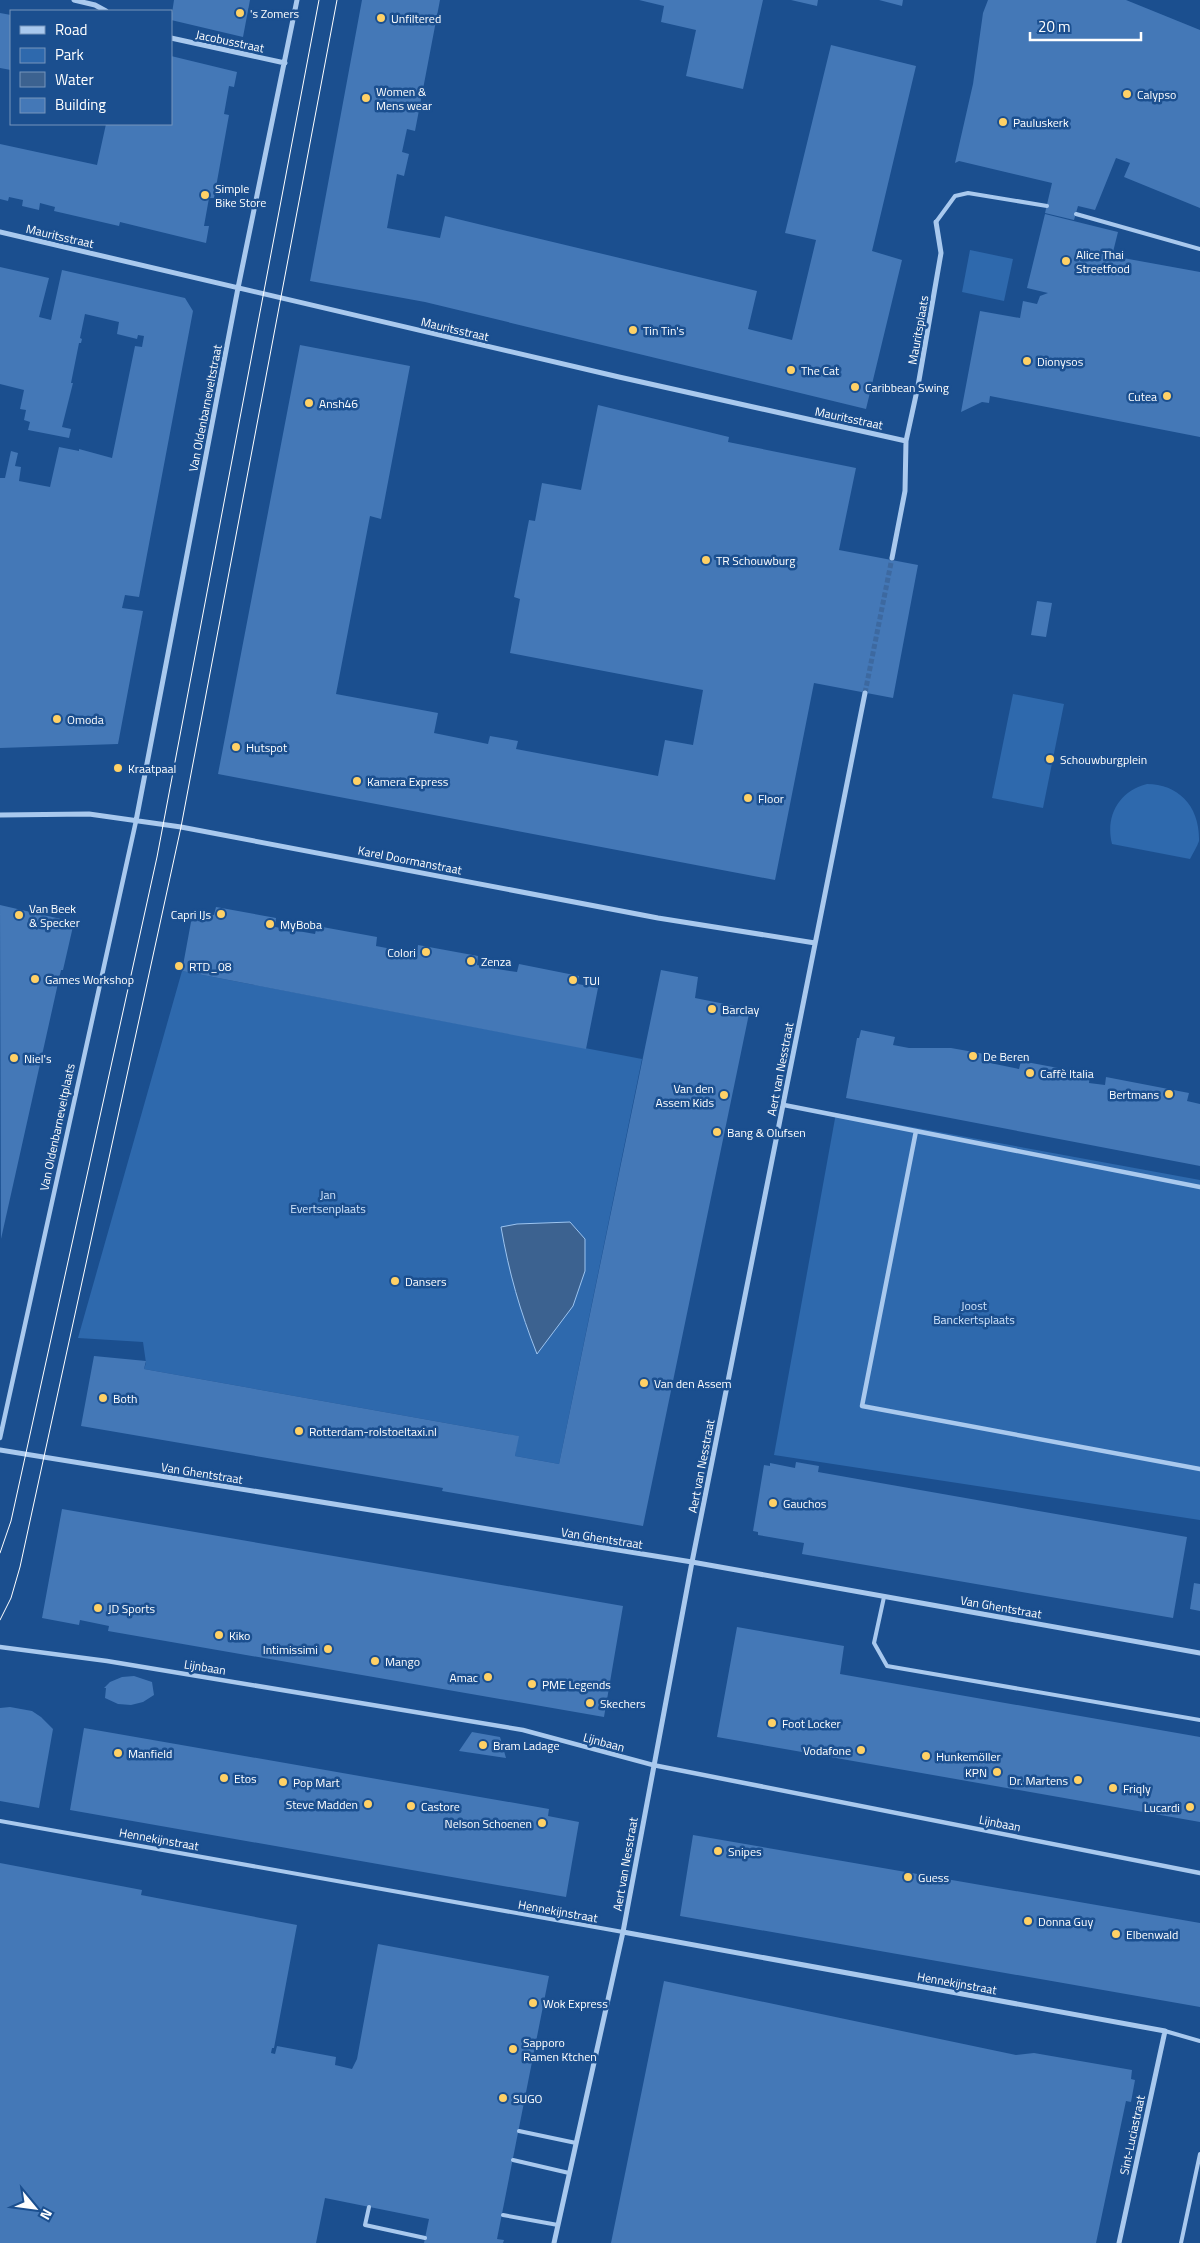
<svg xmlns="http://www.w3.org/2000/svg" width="1200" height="2243" viewBox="0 0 1200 2243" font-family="'Titillium Web',sans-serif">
<rect width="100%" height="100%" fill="#1b4f8f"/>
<path fill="#2e69ad" d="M970,250L1013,259L1004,301L962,292Z
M1013,694L1064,704L1043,808L992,798Z
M1147,784C1178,784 1200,806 1199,841C1197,847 1193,853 1190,859L1112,844C1105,816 1119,791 1147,784Z
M182,971L642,1059L559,1464L515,1456L518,1436L144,1369L146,1363L143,1342L78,1338Z
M836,1113L1200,1180V1520L774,1455Z"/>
<path fill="#3c6290" stroke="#9cc4f0" d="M570,1222L585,1239V1271L573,1306L537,1354C520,1311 509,1273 501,1227L517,1224Z"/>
<path fill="#4478b7" d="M174,0H250L243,37L171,20Z
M362,0H440L415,131L407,129L402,152L409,154L404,176L397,174L387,228L440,238L445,216L757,291L748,329L792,340L816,240L785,233L831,45L916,66L872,251L902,260L866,409L425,302L310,281Z
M639,0H763L743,89L686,76L696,30L661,22L664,6Z
M791,0H818L817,6Z
M879,0H903L902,6Z
M988,0H1126L1200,30V208L1124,177L1130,163L1116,158L1095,210L1078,206L1074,220L1045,213L1052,183L959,161L955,163L973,84L983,13Z
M0,13L11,15V70L0,68Z
M171,56L237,72L234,87L229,86L224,114L229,115L214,198H209L204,226H209L206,243L120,222L119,226L54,211L55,207L40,203L39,210L22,206L23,200L9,197L8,201L0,199V144L97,165L106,124H171Z
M1045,214L1118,232L1112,256L1200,272V437L990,396L989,403L982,402L961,412L980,311L1020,318L1023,301L1037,304L1040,296L1048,293L1027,288Z
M0,267L49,278L39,317L51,320L62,270L185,298L193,311L139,597L125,595L122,608L143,611L118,744L0,748V478H5L11,451L18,453L15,466L21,467L19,481L50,487L59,447L79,451V449L112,458L135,346L142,347L144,336L138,335L137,339L117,334L119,322L85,314L80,338L82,339L81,343H79L71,383H73L62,427L71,429L69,438L28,430L30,422L24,420L26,410L20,409L24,390L0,384Z
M300,345L410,366L381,519L370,516L336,694L438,713L434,733L488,744L490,736L518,741L516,749L658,776L665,740L693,745L703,690L510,653L520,599L514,597L529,520L535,521L542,483L581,490L598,405L729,437L728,442L738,444L856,468L839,550L918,565L893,698L814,683L775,880L218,774Z
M1037,601L1052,603L1046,637L1031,635Z
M0,905L74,922L63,970H61L1,1239Z
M216,907L276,918L275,927L315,934L317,926L377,937L376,946L397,950L417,953L418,945L478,956L477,965L497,969L517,972L519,964L579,976L578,984L598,988L586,1049L182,971L193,911L214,915Z
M661,970L698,977L695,998L750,1009L643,1526L442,1491L443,1488L81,1426L94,1356L146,1361L144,1369L519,1436L515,1456L559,1464Z
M861,1030L895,1037L893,1045L909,1048H951L990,1055V1063L1019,1069L1021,1061L1090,1074L1089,1083L1105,1085L1106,1077L1189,1093L1187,1101L1200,1104V1166L846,1098L857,1038H859Z
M796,1462L819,1466L818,1472L1187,1537L1173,1618L802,1554L804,1543L758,1535V1532L753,1531L764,1465L770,1466V1463L795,1468Z
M62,1509L623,1606L604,1717L108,1631L109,1626L80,1620L79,1625L42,1618Z
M1194,1583L1200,1584V1611L1190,1609Z
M737,1627L844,1646L840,1674L1200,1737V1822L717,1737Z
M134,1676L152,1682L154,1695L143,1702L131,1705L118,1704L105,1698L106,1688H104L110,1682L122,1677Z
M10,1707L32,1711L41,1717L53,1729L39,1808L0,1801V1708Z
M84,1728L549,1809L548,1816L579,1822L566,1897L70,1810Z
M472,1732L500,1737L506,1758L459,1751Z
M693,1835L1200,1923V2007L680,1916Z
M0,1863L142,1890L141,1895L297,1925L274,2048H272L271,2053L275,2054L277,2046L336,2057L335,2065L352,2069L357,2059L378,1944L549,1976L497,2239L504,2240L503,2243H424L429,2219L325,2198L316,2243H0Z
M664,1981L1016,2055L1034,2053L1132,2070L1131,2079L1135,2080L1131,2102L1126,2101L1096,2243H611Z"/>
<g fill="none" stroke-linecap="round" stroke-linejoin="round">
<path stroke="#3d69a0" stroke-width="5" stroke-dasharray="5 2.5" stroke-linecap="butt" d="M865,693L892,558"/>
<path stroke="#a9c9ee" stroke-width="4" d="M1076,214L1200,249
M936,222L955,196L968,193L1047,206
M884,1597L874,1643L887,1666L1200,1720
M0,1821L623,1932
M1165,2031L1200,2041
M519,2131L576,2143
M513,2160L569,2173
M369,2207L365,2225L425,2238
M503,2215L558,2225
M1181,2243L1200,2154"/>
<path stroke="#a9c9ee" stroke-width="4.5" d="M784,1105L1200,1187
M916,1131L862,1406L1200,1469
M0,1438L136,821
M0,1647L107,1661L523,1730L653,1765L1200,1873"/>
<path stroke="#a9c9ee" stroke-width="5" d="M74,0L95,5L106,11
M171,38L285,63
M0,232L619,377L906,441
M892,558L905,491L906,441L918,386L941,253L936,222
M0,815L89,814L181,827L658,918L815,943
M136,821L238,288L297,0
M0,1450L692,1562L1200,1653
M623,1932L1165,2031L1119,2243
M554,2243L623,1932L692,1562L865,693"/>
<path stroke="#fff" stroke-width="1" d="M0,1553L11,1521L157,857L319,0
M0,1620L11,1598L20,1567L181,827L337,0"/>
</g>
<g fill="#ffd166" stroke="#1b4f8f" stroke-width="2">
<circle cx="240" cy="13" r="5"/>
<circle cx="381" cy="18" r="5"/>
<circle cx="1127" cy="94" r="5"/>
<circle cx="366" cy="98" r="5"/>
<circle cx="1003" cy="122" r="5"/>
<circle cx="205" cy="195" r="5"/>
<circle cx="1066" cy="261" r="5"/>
<circle cx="633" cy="330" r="5"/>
<circle cx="1027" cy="361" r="5"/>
<circle cx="791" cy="370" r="5"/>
<circle cx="855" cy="387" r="5"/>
<circle cx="1167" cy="396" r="5"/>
<circle cx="309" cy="403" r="5"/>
<circle cx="706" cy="560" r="5"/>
<circle cx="57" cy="719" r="5"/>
<circle cx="236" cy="747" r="5"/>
<circle cx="1050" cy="759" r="5"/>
<circle cx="118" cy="768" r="5"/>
<circle cx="357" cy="781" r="5"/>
<circle cx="748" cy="798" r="5"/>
<circle cx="221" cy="914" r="5"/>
<circle cx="19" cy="915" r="5"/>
<circle cx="270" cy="924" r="5"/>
<circle cx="426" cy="952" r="5"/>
<circle cx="471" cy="961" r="5"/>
<circle cx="179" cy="966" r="5"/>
<circle cx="35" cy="979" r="5"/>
<circle cx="573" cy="980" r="5"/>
<circle cx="712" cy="1009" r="5"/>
<circle cx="973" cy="1056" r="5"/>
<circle cx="14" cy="1058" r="5"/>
<circle cx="1030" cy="1073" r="5"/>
<circle cx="1169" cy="1094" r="5"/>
<circle cx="724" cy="1095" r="5"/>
<circle cx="717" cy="1132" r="5"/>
<circle cx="395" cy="1281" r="5"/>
<circle cx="644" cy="1383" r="5"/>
<circle cx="103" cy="1398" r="5"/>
<circle cx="299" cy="1431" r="5"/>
<circle cx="773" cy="1503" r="5"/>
<circle cx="98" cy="1608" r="5"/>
<circle cx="219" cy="1635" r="5"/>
<circle cx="328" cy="1649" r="5"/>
<circle cx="375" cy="1661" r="5"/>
<circle cx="488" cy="1677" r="5"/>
<circle cx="532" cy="1684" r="5"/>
<circle cx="590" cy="1703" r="5"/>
<circle cx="772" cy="1723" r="5"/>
<circle cx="483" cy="1745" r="5"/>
<circle cx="861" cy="1750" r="5"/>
<circle cx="118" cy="1753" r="5"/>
<circle cx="926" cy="1756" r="5"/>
<circle cx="997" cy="1772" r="5"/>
<circle cx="224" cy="1778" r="5"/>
<circle cx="1078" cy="1780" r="5"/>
<circle cx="283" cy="1782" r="5"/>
<circle cx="1113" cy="1788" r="5"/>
<circle cx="368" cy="1804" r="5"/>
<circle cx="411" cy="1806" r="5"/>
<circle cx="1190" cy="1807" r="5"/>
<circle cx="542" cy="1823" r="5"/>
<circle cx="718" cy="1851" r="5"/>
<circle cx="908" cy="1877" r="5"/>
<circle cx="1028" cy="1921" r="5"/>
<circle cx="1116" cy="1934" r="5"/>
<circle cx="533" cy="2003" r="5"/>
<circle cx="513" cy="2049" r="5"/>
<circle cx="503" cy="2098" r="5"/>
</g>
<g text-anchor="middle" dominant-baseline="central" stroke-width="5" stroke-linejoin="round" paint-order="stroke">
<g font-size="12" fill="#fff" stroke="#1b4f8f" text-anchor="start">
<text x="250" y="13">'s Zomers</text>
<text x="391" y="18">Unfiltered</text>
<text x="376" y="91">Women &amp;<tspan x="376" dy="14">Mens wear</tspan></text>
<text x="1137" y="94">Calypso</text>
<text x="1013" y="122">Pauluskerk</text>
<text x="215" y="188">Simple<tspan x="215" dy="14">Bike Store</tspan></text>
<text x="1076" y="254">Alice Thai<tspan x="1076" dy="14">Streetfood</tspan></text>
<text x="643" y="330">Tin Tin's</text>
<text x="1037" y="361">Dionysos</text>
<text x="801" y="370">The Cat</text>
<text x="865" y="387">Caribbean Swing</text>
<text x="1157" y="396" text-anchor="end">Cutea</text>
<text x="319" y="403">Ansh46</text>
<text x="716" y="560">TR Schouwburg</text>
<text x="67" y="719">Omoda</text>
<text x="246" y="747">Hutspot</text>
<text x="1060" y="759">Schouwburgplein</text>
<text x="128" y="768">Kraatpaal</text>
<text x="367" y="781">Kamera Express</text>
<text x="758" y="798">Floor</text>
<text x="29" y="908">Van Beek<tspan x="29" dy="14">&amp; Specker</tspan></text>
<text x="211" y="914" text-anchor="end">Capri IJs</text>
<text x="280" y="924">MyBoba</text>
<text x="416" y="952" text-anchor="end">Colori</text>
<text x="481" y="961">Zenza</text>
<text x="189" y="966">RTD_08</text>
<text x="45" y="979">Games Workshop</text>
<text x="583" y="980">TUI</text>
<text x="722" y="1009">Barclay</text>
<text x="983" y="1056">De Beren</text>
<text x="24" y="1058">Niel's</text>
<text x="1040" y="1073">Caffè Italia</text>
<text x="714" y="1088" text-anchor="end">Van den<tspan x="714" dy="14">Assem Kids</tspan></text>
<text x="1159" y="1094" text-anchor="end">Bertmans</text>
<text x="727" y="1132">Bang &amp; Olufsen</text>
<text x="405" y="1281">Dansers</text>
<text x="654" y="1383">Van den Assem</text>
<text x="113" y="1398">Both</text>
<text x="309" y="1431">Rotterdam-rolstoeltaxi.nl</text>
<text x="783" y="1503">Gauchos</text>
<text x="108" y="1608">JD Sports</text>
<text x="229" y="1635">Kiko</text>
<text x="318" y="1649" text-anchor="end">Intimissimi</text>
<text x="385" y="1661">Mango</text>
<text x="478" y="1677" text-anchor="end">Amac</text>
<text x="542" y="1684">PME Legends</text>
<text x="600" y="1703">Skechers</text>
<text x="782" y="1723">Foot Locker</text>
<text x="493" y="1745">Bram Ladage</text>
<text x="851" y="1750" text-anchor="end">Vodafone</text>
<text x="128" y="1753">Manfield</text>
<text x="936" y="1756">Hunkemöller</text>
<text x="987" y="1772" text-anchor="end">KPN</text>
<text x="234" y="1778">Etos</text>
<text x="1068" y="1780" text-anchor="end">Dr. Martens</text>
<text x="293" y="1782">Pop Mart</text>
<text x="1123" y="1788">Friqly</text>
<text x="358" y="1804" text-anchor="end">Steve Madden</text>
<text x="421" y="1806">Castore</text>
<text x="1180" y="1807" text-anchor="end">Lucardi</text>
<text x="532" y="1823" text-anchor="end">Nelson Schoenen</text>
<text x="728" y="1851">Snipes</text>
<text x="918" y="1877">Guess</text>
<text x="1038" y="1921">Donna Guy</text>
<text x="1126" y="1934">Elbenwald</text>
<text x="543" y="2003">Wok Express</text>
<text x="523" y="2042">Sapporo<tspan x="523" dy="14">Ramen Ktchen</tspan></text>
<text x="513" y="2098">SUGO</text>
</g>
<g font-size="12" fill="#fff" stroke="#1b4f8f">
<text transform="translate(230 41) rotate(12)">Jacobusstraat</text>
<text transform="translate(60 236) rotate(13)">Mauritsstraat</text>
<text transform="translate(455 329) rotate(13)">Mauritsstraat</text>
<text transform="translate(918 330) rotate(-80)">Mauritsplaats</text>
<text transform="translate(205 408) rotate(-79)">Van Oldenbarneveltstraat</text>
<text transform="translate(849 418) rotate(12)">Mauritsstraat</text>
<text transform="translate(410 860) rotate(11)">Karel Doormanstraat</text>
<text transform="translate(780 1069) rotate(-79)">Aert van Nesstraat</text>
<text transform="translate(57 1127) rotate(-78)">Van Oldenbarneveltplaats</text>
<text transform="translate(701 1466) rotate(-79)">Aert van Nesstraat</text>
<text transform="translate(202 1473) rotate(9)">Van Ghentstraat</text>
<text transform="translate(602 1538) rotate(9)">Van Ghentstraat</text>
<text transform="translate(1001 1607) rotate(10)">Van Ghentstraat</text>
<text transform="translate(205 1667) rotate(9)">Lijnbaan</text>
<text transform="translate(604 1742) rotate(15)">Lijnbaan</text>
<text transform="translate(1000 1823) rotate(11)">Lijnbaan</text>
<text transform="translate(159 1839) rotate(10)">Hennekijnstraat</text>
<text transform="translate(625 1864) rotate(-80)">Aert van Nesstraat</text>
<text transform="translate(558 1911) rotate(10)">Hennekijnstraat</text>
<text transform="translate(957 1983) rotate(10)">Hennekijnstraat</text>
<text transform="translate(1132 2135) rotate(-78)">Sint-Luciastraat</text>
</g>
<g font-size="12" fill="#cfe3fa" stroke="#1b4f8f">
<text x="328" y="1194">Jan<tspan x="328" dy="14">Evertsenplaats</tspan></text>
<text x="974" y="1305">Joost<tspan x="974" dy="14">Banckertsplaats</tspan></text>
</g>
</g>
<rect x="10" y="10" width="162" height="115" fill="#1b4f8f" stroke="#7695bc"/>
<rect x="20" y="26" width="25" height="8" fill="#a9c9ee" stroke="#7695bc"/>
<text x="55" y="35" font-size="15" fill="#ffffff">Road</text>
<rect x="20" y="48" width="25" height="15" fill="#2e69ad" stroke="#7695bc"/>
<text x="55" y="60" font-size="15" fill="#ffffff">Park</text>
<rect x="20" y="72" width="25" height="15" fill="#3c6290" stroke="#7695bc"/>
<text x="55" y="85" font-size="15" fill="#ffffff">Water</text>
<rect x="20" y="98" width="25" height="15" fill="#4478b7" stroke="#7695bc"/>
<text x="55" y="110" font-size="15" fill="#ffffff">Building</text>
<g transform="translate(35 2208) rotate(119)" stroke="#1b4f8f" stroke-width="4" paint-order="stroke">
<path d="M0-4L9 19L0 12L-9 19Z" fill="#ffffff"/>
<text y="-8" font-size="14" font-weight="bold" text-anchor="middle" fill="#ffffff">N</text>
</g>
<path d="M1030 32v8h111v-8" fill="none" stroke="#ffffff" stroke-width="2.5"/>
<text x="1038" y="32" font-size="15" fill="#ffffff" stroke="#1b4f8f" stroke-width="4" paint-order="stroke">20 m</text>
</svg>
